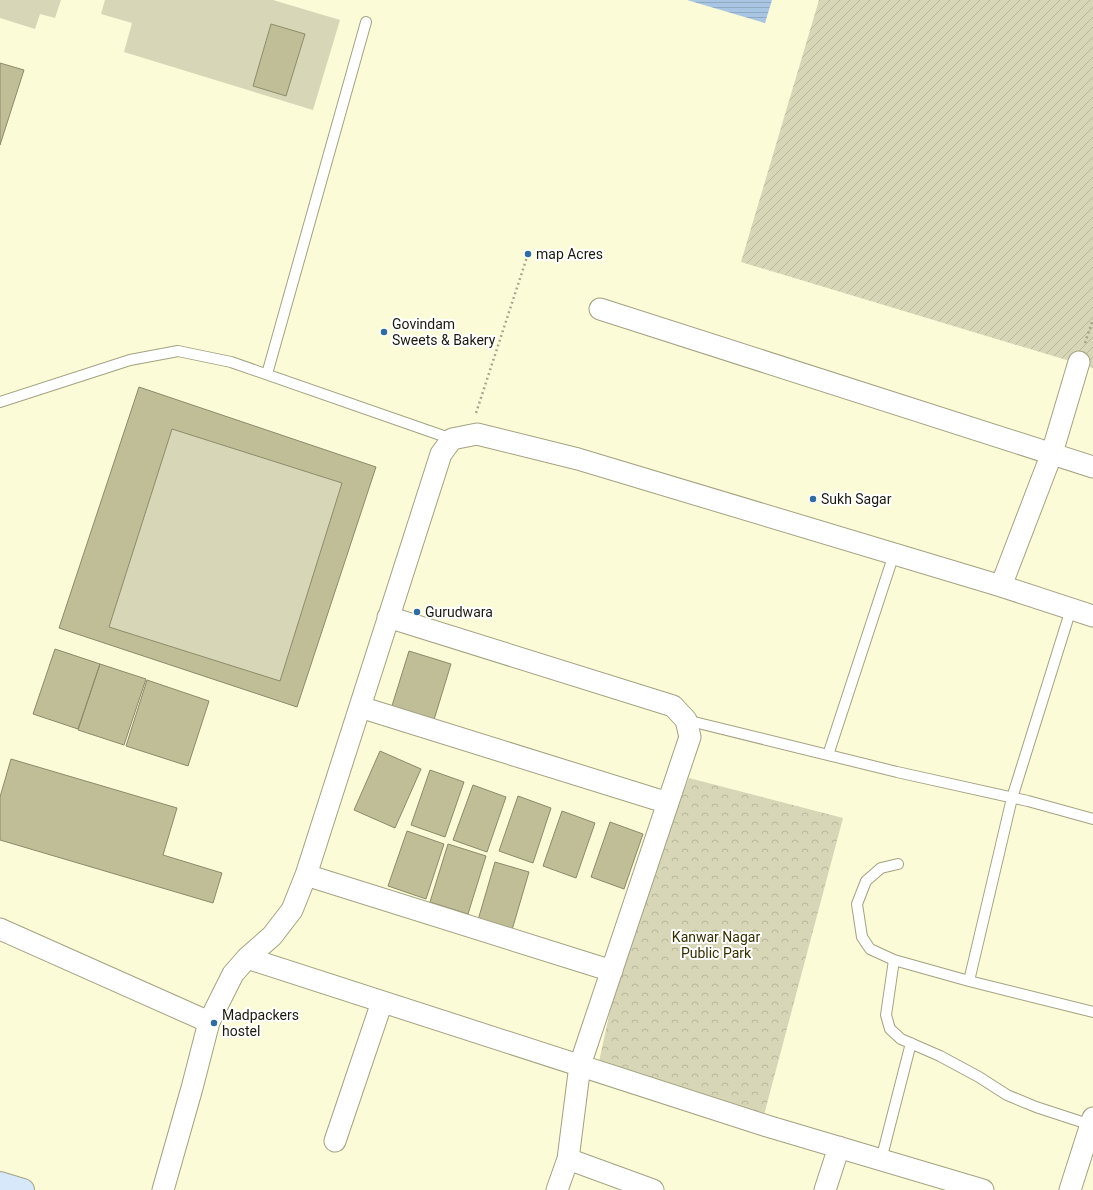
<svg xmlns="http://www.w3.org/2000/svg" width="1093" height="1190" viewBox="0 0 1093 1190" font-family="Roboto,sans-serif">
<defs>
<pattern id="park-crowns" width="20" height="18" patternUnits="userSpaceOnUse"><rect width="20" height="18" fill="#d7d6b6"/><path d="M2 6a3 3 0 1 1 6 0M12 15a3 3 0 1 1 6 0" fill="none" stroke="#b8b79b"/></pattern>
<pattern id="garden-furrows" width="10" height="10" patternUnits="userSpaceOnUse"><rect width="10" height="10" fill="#d7d6b6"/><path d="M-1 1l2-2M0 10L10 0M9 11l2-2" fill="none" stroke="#b8b79b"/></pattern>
<pattern id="water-rules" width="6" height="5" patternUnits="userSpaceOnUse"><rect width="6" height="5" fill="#a8c6e3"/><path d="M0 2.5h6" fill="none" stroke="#90aac2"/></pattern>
</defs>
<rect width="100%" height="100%" fill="#fcfbd8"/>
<path fill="#d7d6b6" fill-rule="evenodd" d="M0,0H61L55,18L40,14L35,29L0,18Z
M105,0H273L340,20L313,110L124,52L132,23L101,14ZM271,24L305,34L286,96L253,86Z
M172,429L342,483L280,681L109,627Z"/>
<path fill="url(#park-crowns)" d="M689,778L843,818L764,1115L597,1071L630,918Z"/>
<path fill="url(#garden-furrows)" d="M819,0H1093V368L741,262Z"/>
<path fill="url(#water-rules)" d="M687,0H772L765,23Z"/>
<path fill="#c0be97" stroke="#8b8a6a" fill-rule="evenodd" d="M271,24L305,34L286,96L253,86Z
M0,63L24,70L0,145Z
M139,387L376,467L297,707L59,628ZM172,429L342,483L280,681L109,627Z
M55,649L100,664L78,729L33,714Z
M409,651L451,664L433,723L391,709Z
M100,664L146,679L124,745L78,730Z
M147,680L209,701L188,766L126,746Z
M380,751L421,769L395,828L354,810Z
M11,759L177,808L163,855L222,873L213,903L0,840V797Z
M430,770L464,782L445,837L411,825Z
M473,785L506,797L487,852L453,840Z
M518,796L551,808L533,863L499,851Z
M562,811L595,823L576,878L543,866Z
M610,822L643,834L624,889L591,877Z
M407,831L444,844L426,899L388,886Z
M448,844L486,856L468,914L430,902Z
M495,862L529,872L512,930L478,920Z"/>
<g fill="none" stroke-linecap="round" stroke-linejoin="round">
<defs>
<path id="lane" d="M267,374L366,22
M0,402L130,360L178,351L231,362L452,439
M686,720L897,772L1028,801L1093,819
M828,755L894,554
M898,864L881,868L866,881L857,904L862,937L870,949L894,960L969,981L1093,1012
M894,960L886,1015L890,1029L901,1039L940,1056L979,1077L1007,1095L1036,1107L1091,1125
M969,981L1012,798L1071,609
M881,1160L911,1043"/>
<path id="street" d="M600,309L1093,467
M1001,586L1052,453L1079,362
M388,617L673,706L686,720L690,737L580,1065L568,1159L557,1190
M360,707L668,803
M306,875L612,971
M0,929L209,1022
M247,958L767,1126L983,1190
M335,1141L382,1002
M568,1159L653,1190
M163,1190L192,1088L209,1022L233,974L247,958L272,936L292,910L306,875L441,454L452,439L477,434L578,459L1001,586L1093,616
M825,1190L839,1147
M1070,1190L1093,1118"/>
<path id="secondary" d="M0,1183L23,1190"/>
</defs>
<use href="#lane" stroke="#a3a282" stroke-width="12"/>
<use href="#street" stroke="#a3a282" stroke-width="23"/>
<use href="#secondary" stroke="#a3a282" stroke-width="24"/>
<path stroke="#a6a58b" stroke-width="2.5" stroke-dasharray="2 3" stroke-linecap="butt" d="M1085,343L1093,319
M476,413L528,254"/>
<use href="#lane" stroke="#fff" stroke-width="10"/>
<use href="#street" stroke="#fff" stroke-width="21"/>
<use href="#secondary" stroke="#d6e8fa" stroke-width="22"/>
</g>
<g fill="#2e6ca3" stroke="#fff" stroke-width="1.5">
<circle cx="528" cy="254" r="4"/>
<circle cx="384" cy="332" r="4"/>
<circle cx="813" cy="499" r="4"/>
<circle cx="417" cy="612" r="4"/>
<circle cx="214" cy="1023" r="4"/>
</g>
<g text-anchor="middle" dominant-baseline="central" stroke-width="4" stroke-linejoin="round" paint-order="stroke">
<g font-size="14" fill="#1b1a0e" stroke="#fff" text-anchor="start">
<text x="536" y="254">map Acres</text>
<text x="392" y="324">Govindam<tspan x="392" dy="16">Sweets &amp; Bakery</tspan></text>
<text x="821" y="499">Sukh Sagar</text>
<text x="425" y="612">Gurudwara</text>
<text x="222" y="1015">Madpackers<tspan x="222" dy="16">hostel</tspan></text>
</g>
<g font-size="14" fill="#343100" stroke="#fff">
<text x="716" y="937">Kanwar Nagar<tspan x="716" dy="16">Public Park</tspan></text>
</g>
</g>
</svg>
